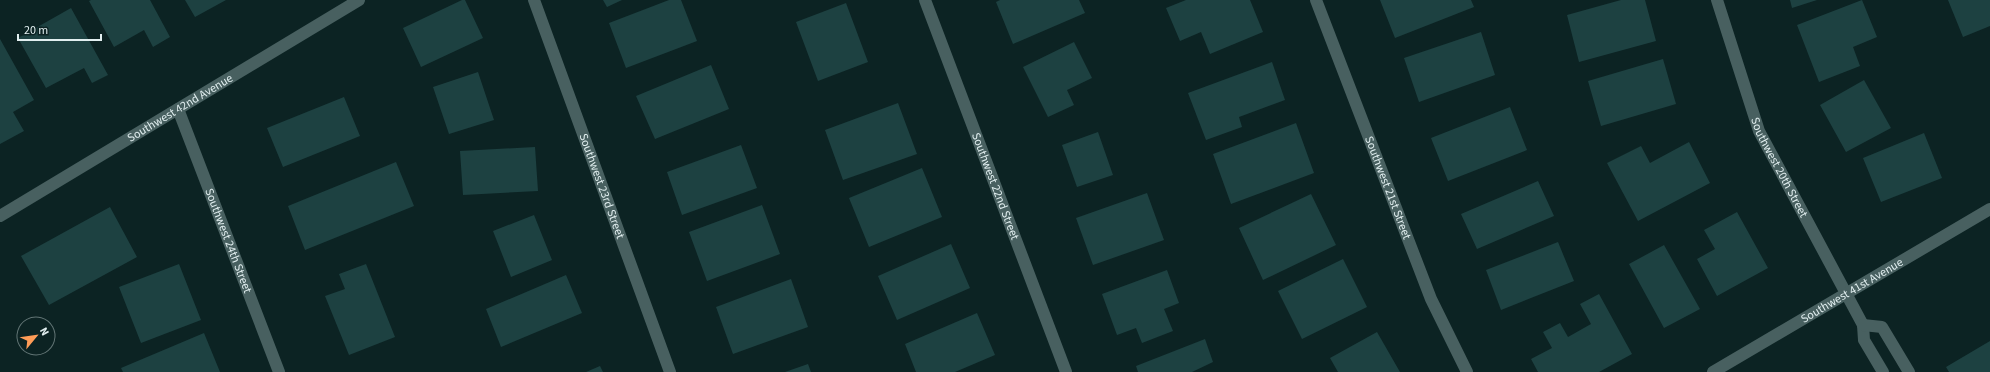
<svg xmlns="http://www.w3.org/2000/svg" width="1990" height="372" viewBox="0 0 1990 372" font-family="'Source Sans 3',sans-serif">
<rect width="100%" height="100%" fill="#0c2323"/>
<path fill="#1d4141" d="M91,0H150L170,37L153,47L144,30L114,47L89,1Z
M185,0H226L195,17Z
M462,0H465L483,38L421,67L403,28Z
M603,0H622L607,7Z
M669,0H681L697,41L626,68L609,23Z
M1000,0H1079L1085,13L1013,44L996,2Z
M1186,0H1250L1263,32L1210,54L1201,32L1180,41L1166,8Z
M1380,0H1471L1474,7L1395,38Z
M1621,0H1645L1656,41L1579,62L1567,15Z
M1790,0H1817L1792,8Z
M1862,0L1877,37L1853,47L1860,66L1819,82L1797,25Z
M1948,0H1990V26L1963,37Z
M846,3L868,62L818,81L796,22Z
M71,8L108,75L92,83L84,68L46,88L18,38Z
M1481,32L1495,75L1419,102L1404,58Z
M0,39L34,100L13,112L24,131L0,144Z
M1074,42L1092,78L1067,90L1074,105L1048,117L1023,67Z
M1663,59L1676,104L1601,126L1588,81Z
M1272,62L1285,100L1239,117L1242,127L1206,140L1188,93Z
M711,65L729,109L655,139L636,96Z
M478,72L494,120L449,134L433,87Z
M1864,80L1891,128L1846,152L1820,105Z
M344,97L360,136L283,167L267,128Z
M898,103L917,154L843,180L825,130Z
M1510,107L1527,150L1448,181L1431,138Z
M1296,123L1314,173L1231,204L1213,154Z
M1098,132L1113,175L1077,187L1062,145Z
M1924,133L1942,178L1881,202L1863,158Z
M1689,142L1710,183L1638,221L1607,163L1641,146L1650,163Z
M741,145L757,188L682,215L667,172Z
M535,147L538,191L463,195L460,151Z
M396,162L414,206L305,250L288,206Z
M922,168L942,217L869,247L849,198Z
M1538,181L1554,216L1477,249L1461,214Z
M1147,193L1164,240L1093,265L1076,218Z
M1311,194L1336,245L1263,280L1239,228Z
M762,205L780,254L707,281L689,232Z
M110,207L137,257L49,305L21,256Z
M1737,212L1768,268L1717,296L1697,259L1715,249L1704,230Z
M534,215L552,260L511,277L493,231Z
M1558,242L1574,281L1501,310L1486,270Z
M951,244L970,288L897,320L878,276Z
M1664,245L1700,309L1664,328L1629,264Z
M1343,259L1367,307L1302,339L1278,291Z
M179,264L201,320L141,343L119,287Z
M366,264L395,337L349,355L325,296L345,289L339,274Z
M1167,270L1179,303L1164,309L1173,331L1142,343L1136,328L1117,335L1102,294Z
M566,275L582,313L501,347L486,309Z
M791,279L808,327L733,354L716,307Z
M1599,294L1632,354L1599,372H1538L1531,359L1552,348L1543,332L1560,323L1568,337L1591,324L1580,304Z
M977,313L995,355L955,372H916L905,344Z
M1377,332L1400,372H1338L1330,358Z
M204,333L220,372H123L121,368Z
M1205,339L1213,362L1192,372H1138L1136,366Z
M1990,341V372H1949L1946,367Z
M808,364L811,372H785Z
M600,366L603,372H586Z"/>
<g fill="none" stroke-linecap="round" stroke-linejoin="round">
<g stroke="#486060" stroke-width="12">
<path id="s1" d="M534,0L670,372"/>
<path id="s2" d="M925,0L1066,372"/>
<path id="s3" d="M1316,0L1431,299L1467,372"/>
<path id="s4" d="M1717,0L1759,131L1863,325L1864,340L1883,372"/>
<path id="s5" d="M178,109L279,372"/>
<path id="s6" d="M0,216L359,0"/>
<path d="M1863,325L1882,327L1909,372"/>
<path id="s7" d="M1713,372L1990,209"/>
</g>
</g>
<g text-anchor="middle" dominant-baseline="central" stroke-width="4" stroke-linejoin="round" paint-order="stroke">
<g font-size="12" fill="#e2eff0" stroke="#0c2323">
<text stroke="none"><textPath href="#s6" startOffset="210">Southwest 42nd Avenue</textPath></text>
<text stroke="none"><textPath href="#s4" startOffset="179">Southwest 20th Street</textPath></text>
<text stroke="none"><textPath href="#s1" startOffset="198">Southwest 23rd Street</textPath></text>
<text stroke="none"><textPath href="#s2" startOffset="199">Southwest 22nd Street</textPath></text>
<text stroke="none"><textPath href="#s3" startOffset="201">Southwest 21st Street</textPath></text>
<text stroke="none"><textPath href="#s5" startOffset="141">Southwest 24th Street</textPath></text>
<text stroke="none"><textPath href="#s7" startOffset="161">Southwest 41st Avenue</textPath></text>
</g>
</g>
<g transform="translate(36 336) rotate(61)"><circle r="19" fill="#0c2323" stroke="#627575"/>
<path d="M0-3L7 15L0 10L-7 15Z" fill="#fe9c57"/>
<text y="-6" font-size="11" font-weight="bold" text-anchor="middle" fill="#e2eff0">N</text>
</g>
<path d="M18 34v6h83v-6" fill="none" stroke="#e2eff0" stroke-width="2"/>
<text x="24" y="34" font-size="12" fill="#e2eff0" stroke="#0c2323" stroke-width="3" paint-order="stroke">20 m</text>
</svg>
